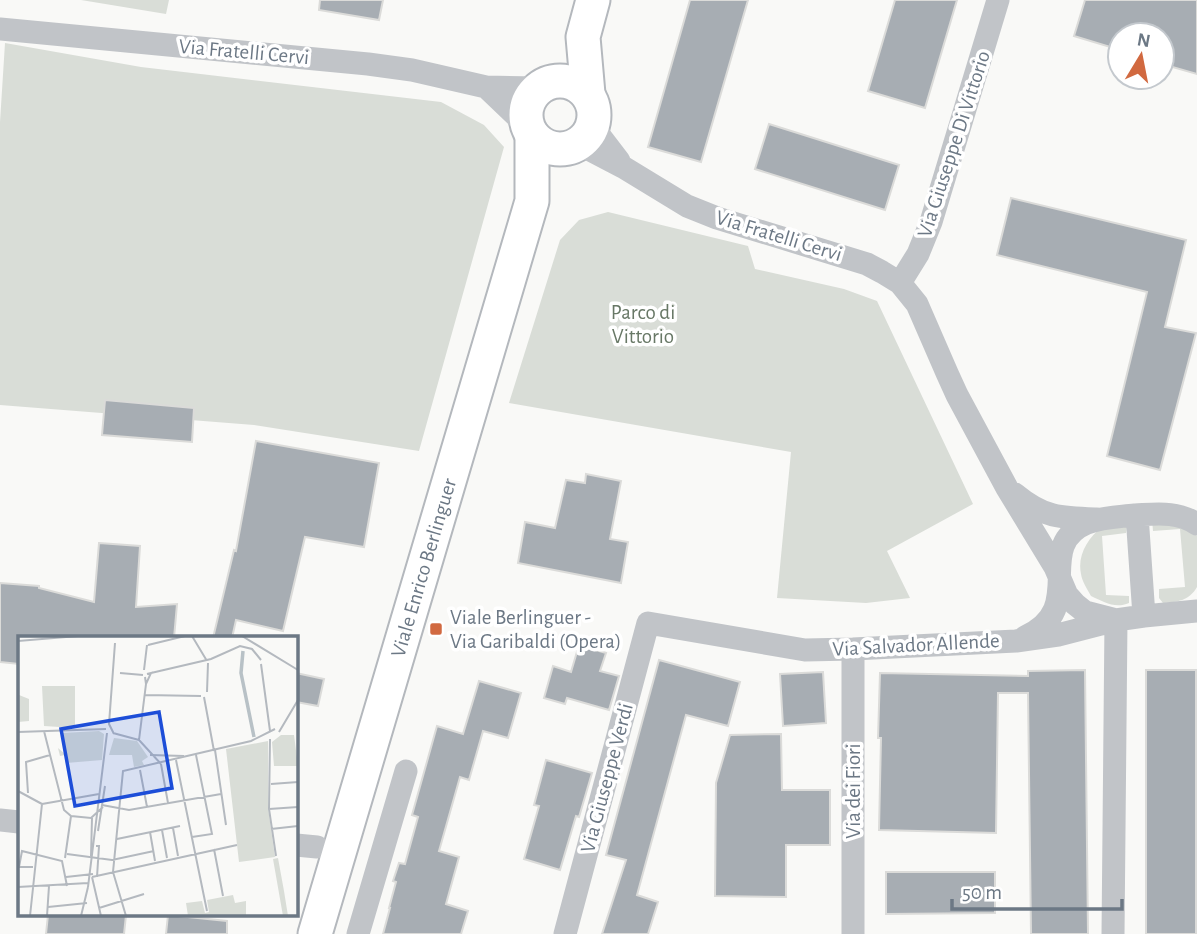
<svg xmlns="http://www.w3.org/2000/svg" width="1197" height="934" viewBox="0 0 1197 934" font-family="'Alegreya Sans',sans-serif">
<rect width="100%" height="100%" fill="#f9f9f7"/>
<path fill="#d9ddd7" d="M81,0H169L166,14Z
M5,43L141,67L441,102L484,125L504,147L419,451L254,425L0,405V122Z
M608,212L748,246L755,269L844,289L877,301L973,504L887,551L910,598L866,603L777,598L791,452L509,403L560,240L579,220Z
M1152,519L1190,529L1197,536V587C1189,601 1177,602 1163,603L1159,598V589L1185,587L1180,529L1153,531Z
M1102,527H1127L1126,533L1102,536L1106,595L1129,596V603C1115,609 1104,602 1091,596C1087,589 1082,581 1081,574C1077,555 1088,538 1102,527Z"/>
<path fill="#a7adb3" stroke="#dbdbd9" stroke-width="2" d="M320,0H383L379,20L319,10Z
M690,0H748L701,162L648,147Z
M895,0H957L925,108L868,91Z
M1085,0H1197V74L1162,64V35H1120V50L1074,36Z
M769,124L899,165L885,210L755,169Z
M1011,198L1186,240L1165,327L1196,333L1160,470L1107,456L1147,292L997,255Z
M105,400L194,408L192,442L102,435Z
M256,441L379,463L364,547L305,537L283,631L236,620L232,638H213L234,550L236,551Z
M586,474L621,481L610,539L628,542L621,583L518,563L525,522L555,528L566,480L585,483Z
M99,543L140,546L136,607L177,604L174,638H19V664L0,662V583L39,586V588L94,602Z
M579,645L606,653L600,671L619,676L609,710L567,698L565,704L544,698L553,666L571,672Z
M659,660L740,682L728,726L686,715L637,895L658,902L648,934H602L626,860L606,855Z
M1085,670L1088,934H1031L1028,693H998L996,833L879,830L881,738H878L880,673L1028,676V671Z
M1146,670H1196V934H1146Z
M823,672L826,723L783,726L780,674Z
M296,673L324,679L318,706L296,702Z
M479,681L521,693L508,738L483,731L469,780L460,777L439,851L459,857L446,904L468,911L461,934H383L390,908H389L396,882L393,881L399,863L405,864L418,817L412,815L437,726L463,734Z
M781,734L782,790H830V845H786V897L715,896L716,783L730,735Z
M546,760L592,773L579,817L576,816L560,870L524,859L539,806L534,805Z
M886,872H995V913L886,914Z
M48,915H126L124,934H46Z
M168,915L227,921V934H166Z"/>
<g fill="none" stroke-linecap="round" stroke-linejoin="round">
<defs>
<g id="secondary">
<circle cx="560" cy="115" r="34"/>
<path d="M588,94L583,37L593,0"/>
<path id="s1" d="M315,934L532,201V135"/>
</g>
</defs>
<use href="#secondary" stroke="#b4b8bd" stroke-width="37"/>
<path stroke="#c1c4c8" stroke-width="23" d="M0,29L368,64L412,70L486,87L538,88
M486,87L527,126
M593,127L619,161
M579,144L623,167L687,206L717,218L867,264L882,272L900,283L917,304L947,373L957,395L1007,488L1055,567L1067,595L1075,604L1085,612L1116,620
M900,283L918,254L931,222L998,0
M1015,494C1044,518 1061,518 1097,519
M1137,515L1144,616
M1025,637C1090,608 1031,547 1087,523C1102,517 1119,517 1135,515C1157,514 1177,511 1197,524
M853,649V934
M0,820L19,822
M296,845L317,847
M358,934L406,771
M565,934L648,623L805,650L853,649L1016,641L1058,635L1116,620L1144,616L1197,611
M1113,934L1116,620"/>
<use href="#secondary" stroke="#fff" stroke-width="33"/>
</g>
<rect fill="#d16940" stroke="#fff" stroke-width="2.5" x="429" y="622" width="14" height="14" rx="3.5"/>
<g text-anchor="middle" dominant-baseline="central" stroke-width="7" stroke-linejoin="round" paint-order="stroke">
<g font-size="21" fill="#6c7885" stroke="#fff">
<text transform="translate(244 52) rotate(5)">Via Fratelli Cervi</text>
<text transform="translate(954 144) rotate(-72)">Via Giuseppe Di Vittorio</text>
<text transform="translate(779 236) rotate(17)">Via Fratelli Cervi</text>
<text stroke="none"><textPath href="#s1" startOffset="382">Viale Enrico Berlinguer</textPath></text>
<text transform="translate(916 645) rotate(-3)">Via Salvador Allende</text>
<text transform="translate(607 778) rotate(-75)">Via Giuseppe Verdi</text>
<text transform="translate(853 791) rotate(-90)">Via dei Fiori</text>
</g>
<g font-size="21" fill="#687866" stroke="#fff">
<text x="643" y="312">Parco di<tspan x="643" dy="24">Vittorio</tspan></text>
</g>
<g font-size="21" fill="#6c7885" stroke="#fff" text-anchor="start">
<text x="450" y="617">Viale Berlinguer -<tspan x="450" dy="24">Via Garibaldi (Opera)</tspan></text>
</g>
</g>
<g transform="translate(18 636)">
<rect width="280" height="280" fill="#f9f9f7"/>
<path d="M0,49L1,59L11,63V85L0,86ZM24,50H57V92L26,90ZM81,95L86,98L84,124L48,127L47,119L42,120L40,112L47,118L44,97ZM263,99H276L280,130H256L254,106ZM96,102L119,105L130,121L124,125L126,129L116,131L114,119H91ZM250,105V172L257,221L221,226L208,113ZM260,222L266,255L270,280H265L255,223ZM215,259L217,267L228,265V280H170L168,267L184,265L187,277L191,276L189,264Z" fill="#d9ddd7"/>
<path fill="none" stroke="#b8c1c6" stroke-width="3.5" d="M225,15L223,37L236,101"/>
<path fill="none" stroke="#b4b9bf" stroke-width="2" d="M174,0L189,25M224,0L280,34M0,5L60,0M130,9L167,0M243,28L252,95M126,34L129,9M102,37L125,39M133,37L193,23L222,10L234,13L243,24M127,41L128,48L133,37L129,38M189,56L190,27M127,59L183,60M186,61L196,115M26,95L46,174L53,180L73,182L85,171M0,96L88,93M261,96L280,64M95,97L121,104M96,98L91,88L97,7M252,103L251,173L258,220M121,104L128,48M121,104L143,128M197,114L208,189M132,119L166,120M158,124L189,275M143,128L150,167M122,134L129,171M253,148L280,146M0,155L24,168M10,157L8,126L32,119M24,168L81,158M84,169L111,174L203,158M251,173L280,171M155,192L160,220M253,193L280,190M144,194L149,222M80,195L87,150M132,196L137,225M174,201L194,198L178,119M99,203L162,190M78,210H81L79,241M196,213L205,260M49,218L94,224L136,215M73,220L74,182M47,222L53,180M15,231H1L4,215L44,225L49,250M48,241L75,238M74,241L219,209M74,241L83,280M0,251L70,247M70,251L89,97M30,271L69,267M81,272L126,258M12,280L24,168M29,280L31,250M63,280L70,251M108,280L95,236L105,135L233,105L257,93"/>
<path fill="#1d4ed8" fill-opacity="0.15" stroke="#1d4ed8" stroke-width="3.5" d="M141,76L154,152L57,170L43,93Z"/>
<rect width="280" height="280" fill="none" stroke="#6c7885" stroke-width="3.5"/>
</g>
<g transform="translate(1141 56) rotate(10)"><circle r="33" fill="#ffffff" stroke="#c4c9ce" stroke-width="2"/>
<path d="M0-5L12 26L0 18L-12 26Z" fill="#d16940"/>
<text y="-10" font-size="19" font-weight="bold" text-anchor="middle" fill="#6c7885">N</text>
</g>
<path d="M952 899v10h170v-10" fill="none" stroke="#6c7885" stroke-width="3.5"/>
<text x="962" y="899" font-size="21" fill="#6c7885" stroke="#ffffff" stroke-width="5" paint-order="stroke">50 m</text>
</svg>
